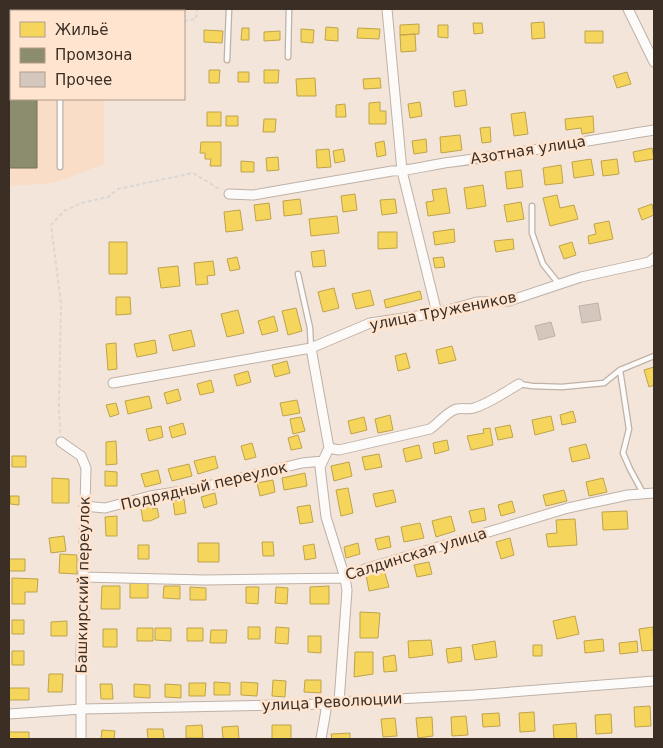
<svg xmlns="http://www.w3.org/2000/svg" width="663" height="748" viewBox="0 0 663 748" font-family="'DejaVu Sans',sans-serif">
<rect width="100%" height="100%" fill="#f4e5da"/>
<path fill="#f9ddc7" d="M9,82H11V99H104V164L54,183L9,186Z"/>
<path fill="#f5d8c3" d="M41,9H151L138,11H40Z"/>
<path fill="#f6d55c" stroke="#bea34c" d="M544,22L545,38L532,39L531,23Z
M473,23H482L483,33L474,34Z
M419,24V34L400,35V25Z
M438,25H448V38L438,37Z
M326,27L338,28V41L325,40Z
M242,28H249V40H241Z
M358,28L380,29L379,39L357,38Z
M301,29L314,30L313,43L301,42Z
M204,30L223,31L222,43L204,42Z
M280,31V40L264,41V32Z
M585,31H603V43H585Z
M415,34L416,51L401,52L400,35Z
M209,70H220L219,83H209Z
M264,70H279L278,83H264Z
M238,72H249V82H238Z
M627,72L631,84L617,88L613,76Z
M315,78L316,96H297L296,79Z
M380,78L381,88L364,89L363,79Z
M465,90L467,105L455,107L453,92Z
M380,102V111H386V124H369V103Z
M420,102L422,116L410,118L408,104Z
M345,104L346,117H336V105Z
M207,112H221V126H207Z
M525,112L528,134L514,136L511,114Z
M226,116H238V126H226Z
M593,116L594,132L582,134L581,128L566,130L565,119Z
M264,119H276L275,132H263Z
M490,127L491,142L482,143L480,128Z
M460,135L462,150L441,153L440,137Z
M426,139L427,152L414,154L412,141Z
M384,141L386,155L377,157L375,143Z
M201,142H221V166H210L211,159H205V153H200Z
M652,148L654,159L635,162L633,152Z
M329,149L331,167L317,168L316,150Z
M343,149L345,161L335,163L333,151Z
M278,157L279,170L267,171L266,158Z
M591,159L594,175L574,178L572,162Z
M617,159L619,174L603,176L601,161Z
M241,161L254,162V172H241Z
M561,165L563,183L545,185L543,168Z
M521,170L523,187L507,189L505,172Z
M483,185L486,206L467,209L464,188Z
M446,188L450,213L428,216L426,202L434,201L432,190Z
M355,194L357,210L343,212L341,196Z
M557,195L560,208L574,205L578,219L550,226L543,198Z
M300,199L302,214L284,216L283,201Z
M395,199L397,213L382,215L380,200Z
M521,202L524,219L507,222L504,205Z
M269,203L271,219L256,221L254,205Z
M652,204L654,215L642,220L638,209Z
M240,210L243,230L226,232L224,212Z
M337,216L339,233L311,236L309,219Z
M609,221L613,239L589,244L588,236L596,234L594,224Z
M454,229L455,242L435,245L433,232Z
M378,232H397V248L378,249Z
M513,239L514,249L496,252L494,241Z
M109,242H127V274H109Z
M572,242L576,255L564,259L559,246Z
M324,250L326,266L313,267L311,252Z
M237,257L240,269L230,271L227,259Z
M443,257L445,267L435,268L433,258Z
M213,261L215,275L207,276L208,284L196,285L194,263Z
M178,266L180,286L161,288L158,268Z
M334,288L339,308L323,312L318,292Z
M370,290L374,305L356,309L352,294Z
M420,291L422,299L386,308L384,300Z
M116,297H130L131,314L116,315Z
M296,308L302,331L288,335L282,311Z
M238,310L244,333L227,337L221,314Z
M274,316L278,331L262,335L258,321Z
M191,330L195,346L173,351L169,335Z
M155,340L157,353L137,357L134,344Z
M116,343L117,369L108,370L106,344Z
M452,346L456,360L439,364L436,350Z
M406,353L410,368L398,371L395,356Z
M287,361L290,373L275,377L272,365Z
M654,367V385L649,387L644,370Z
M248,371L251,382L237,386L234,375Z
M211,380L214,392L200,395L197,384Z
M178,389L181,400L167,404L164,393Z
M149,396L152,408L128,414L125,401Z
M297,400L300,413L283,416L280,403Z
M116,403L119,414L110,417L106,405Z
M573,411L576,422L562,425L560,415Z
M390,415L393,430L378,433L375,419Z
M551,416L554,430L535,435L532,420Z
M301,417L305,431L293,434L290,419Z
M364,417L367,430L351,434L348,421Z
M183,423L186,434L172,438L169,427Z
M510,425L513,437L498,440L495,428Z
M161,426L163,437L149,441L146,429Z
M490,428L493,445L471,450L467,436L484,433L483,429Z
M298,435L302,448L291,450L288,438Z
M447,440L449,450L435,454L433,443Z
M116,441L117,464L106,465V442Z
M252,443L256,457L245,460L241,446Z
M586,444L590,458L572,462L569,448Z
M419,445L422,458L406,462L403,449Z
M379,454L382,467L365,470L362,457Z
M12,456H26V467H12Z
M215,456L218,468L198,474L194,461Z
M349,462L352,476L334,481L331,466Z
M189,464L192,476L172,481L168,469Z
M158,470L161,483L145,487L141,474Z
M105,471L117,472V486H105Z
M305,473L307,486L284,490L282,478Z
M52,478L69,479V503H52Z
M603,478L607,492L589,496L586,482Z
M273,480L275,492L260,496L257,483Z
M348,488L353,513L341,516L336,490Z
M393,490L396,502L376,507L373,494Z
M564,490L567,501L546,506L543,495Z
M215,493L217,504L204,508L201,497Z
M10,496H19V505L10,504Z
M184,499L186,513L175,515L173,501Z
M512,501L515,512L501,516L498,505Z
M152,505L153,509L157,508L159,517L150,521H143L141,509Z
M310,505L313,522L300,524L297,507Z
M484,508L486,520L472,523L469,511Z
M627,511L628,529L603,530L602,512Z
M117,516V536H106L105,517Z
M451,516L455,531L436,537L432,521Z
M575,519L577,545L548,547L546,534L557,533L556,520Z
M420,523L424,538L404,542L401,527Z
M64,536L66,551L51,553L49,538Z
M389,536L391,547L378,550L375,539Z
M510,538L514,555L501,559L496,542Z
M262,542H273L274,556H263Z
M198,543H219V562H198Z
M358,543L360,554L346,558L344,547Z
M314,544L316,558L305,560L303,546Z
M138,545H149V559H138Z
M60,554L77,555V574L59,573Z
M9,559H25V571H9Z
M429,562L432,574L417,577L414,565Z
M384,570L389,587L369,591L366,575Z
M12,578L38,579L37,592H25V604H12Z
M130,583H148V598H130Z
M102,586H120V609H101Z
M164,586H180V599L163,598Z
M329,586V604H310V587Z
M190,587L206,588V600H190Z
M246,587H259L258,604L246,603Z
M276,587L288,588L287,604L275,603Z
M360,612L380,613L378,638H360Z
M575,616L579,634L557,639L553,621Z
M12,620H24V634H12Z
M67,621V636H51V622Z
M248,627H260V639H248Z
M276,627L289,628L288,644L275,643Z
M653,627L654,650L642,651L639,629Z
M137,628H153V641H137Z
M155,628H171V641L155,640Z
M187,628H203V641H187Z
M103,629H117V647H103Z
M211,630H227L226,643H210Z
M308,636H321V653L308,652Z
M603,639L604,651L585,653L584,641Z
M431,640L433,655L409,658L408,641Z
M495,641L497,657L475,660L472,645Z
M637,641L638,652L620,654L619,643Z
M533,645H542V656H533Z
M461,647L462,661L448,663L446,649Z
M12,651H24V665H12Z
M355,652H373V674L354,677Z
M395,655L397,671L384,672L383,657Z
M49,674H63L62,692H48Z
M273,680L286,681L285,697L272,696Z
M305,680H321V693L304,692Z
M214,682L230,683V695H214Z
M241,682L258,683L257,696L241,695Z
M189,683H206L205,696H189Z
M100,684H112L113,699H101Z
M134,684L150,685V698L134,697Z
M165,684L181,685V698L165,697Z
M9,688H29V700H9Z
M650,706L651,726L635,727L634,707Z
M534,712L535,731L520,732L519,713Z
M499,713L500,726L483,727L482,714Z
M611,714L612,733L596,734L595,715Z
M466,716L468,735L452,736L451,717Z
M432,717L433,736L418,738L416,718Z
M395,718L397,736L383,737L381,719Z
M576,723L577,739H554L553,725Z
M202,725L203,738H186V726Z
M272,725H291V739H272Z
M238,726L239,739H223L222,727Z
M147,729H163L164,739H148Z
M102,730L115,731L114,739H101Z
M9,732H29V739H9Z
M350,733V739H332L331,734Z"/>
<path fill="#8c8c6e" stroke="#747058" d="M9,98L37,99V168H9Z"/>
<path fill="#d4c7be" stroke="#beb1a7" d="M598,303L601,320L582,323L579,306Z
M551,322L555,336L539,340L535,326Z"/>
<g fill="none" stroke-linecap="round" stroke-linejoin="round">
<defs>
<path id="lane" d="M288,57L289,9
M227,60L229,9
M9,90H11
M60,99V167
M532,206V233L543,264L559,284
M298,274L310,328L311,348
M519,384L532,386L562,387L604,383L620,370
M643,493L630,469L623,453L629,429L620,370L654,356"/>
<path id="street" d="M387,9L402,171L437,313
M628,9L654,62
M229,194L253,195L392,171C412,171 432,164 452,162C520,153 587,141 654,130
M311,348L329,448L320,467L326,517L345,578L347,590L339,702
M113,383L311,348L370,323L437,313L477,302L509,301L581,277L649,262L654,258
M61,442L81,456L86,468L83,577L84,612L81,649V739
M329,448L339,450L430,429C439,423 445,414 454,410C460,407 467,410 474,408C490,403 505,392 519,384
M84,506L105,508L150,496L195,489L302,463L323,461
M83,577L204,580L345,578L365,569L568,508L628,495L654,493
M9,714L82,709L327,704L339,702L474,695L654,681
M321,739L327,704"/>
<path id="primary" d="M24,11L26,9
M165,11L178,9
M9,24L11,23"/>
</defs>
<use href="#lane" stroke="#beb1a7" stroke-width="7"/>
<use href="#street" stroke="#beb1a7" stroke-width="11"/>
<use href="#primary" stroke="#ccc4be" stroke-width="16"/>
<path stroke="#dbd7d4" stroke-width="2" stroke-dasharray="4 2.5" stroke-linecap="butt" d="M184,21L196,19L197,9
M60,433L59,406L61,303L51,225L64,211L81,203L108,197L118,189L193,173L221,190"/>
<use href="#lane" stroke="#fdfbf9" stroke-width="4.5"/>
<use href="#street" stroke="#fdfbf9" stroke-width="9"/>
<use href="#primary" stroke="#ece4dd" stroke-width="14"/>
</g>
<g text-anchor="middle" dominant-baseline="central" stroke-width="5" stroke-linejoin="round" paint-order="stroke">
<g font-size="15" fill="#3b2f25" stroke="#ffe4d0">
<text transform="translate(528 150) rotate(-9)">Азотная улица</text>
<text transform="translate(443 311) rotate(-11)">улица Тружеников</text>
<text transform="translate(204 486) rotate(-13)">Подрядный переулок</text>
<text transform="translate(416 554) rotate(-17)">Салдинская улица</text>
<text transform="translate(83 585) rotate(-89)">Башкирский переулок</text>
<text transform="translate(332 702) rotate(-3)">улица Революции</text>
</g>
</g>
<rect width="663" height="748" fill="none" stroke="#3b2f25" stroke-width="20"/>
<rect x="10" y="10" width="175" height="90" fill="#ffe4d0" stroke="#b19c8c"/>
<rect x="20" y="22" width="25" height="15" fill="#f6d55c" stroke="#b19c8c"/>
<text x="55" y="35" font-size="15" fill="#3b2f25">Жильё</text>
<rect x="20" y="48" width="25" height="15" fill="#8c8c6e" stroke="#b19c8c"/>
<text x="55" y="60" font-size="15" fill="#3b2f25">Промзона</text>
<rect x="20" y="72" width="25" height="15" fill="#d4c7be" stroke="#b19c8c"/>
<text x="55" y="85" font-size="15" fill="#3b2f25">Прочее</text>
</svg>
